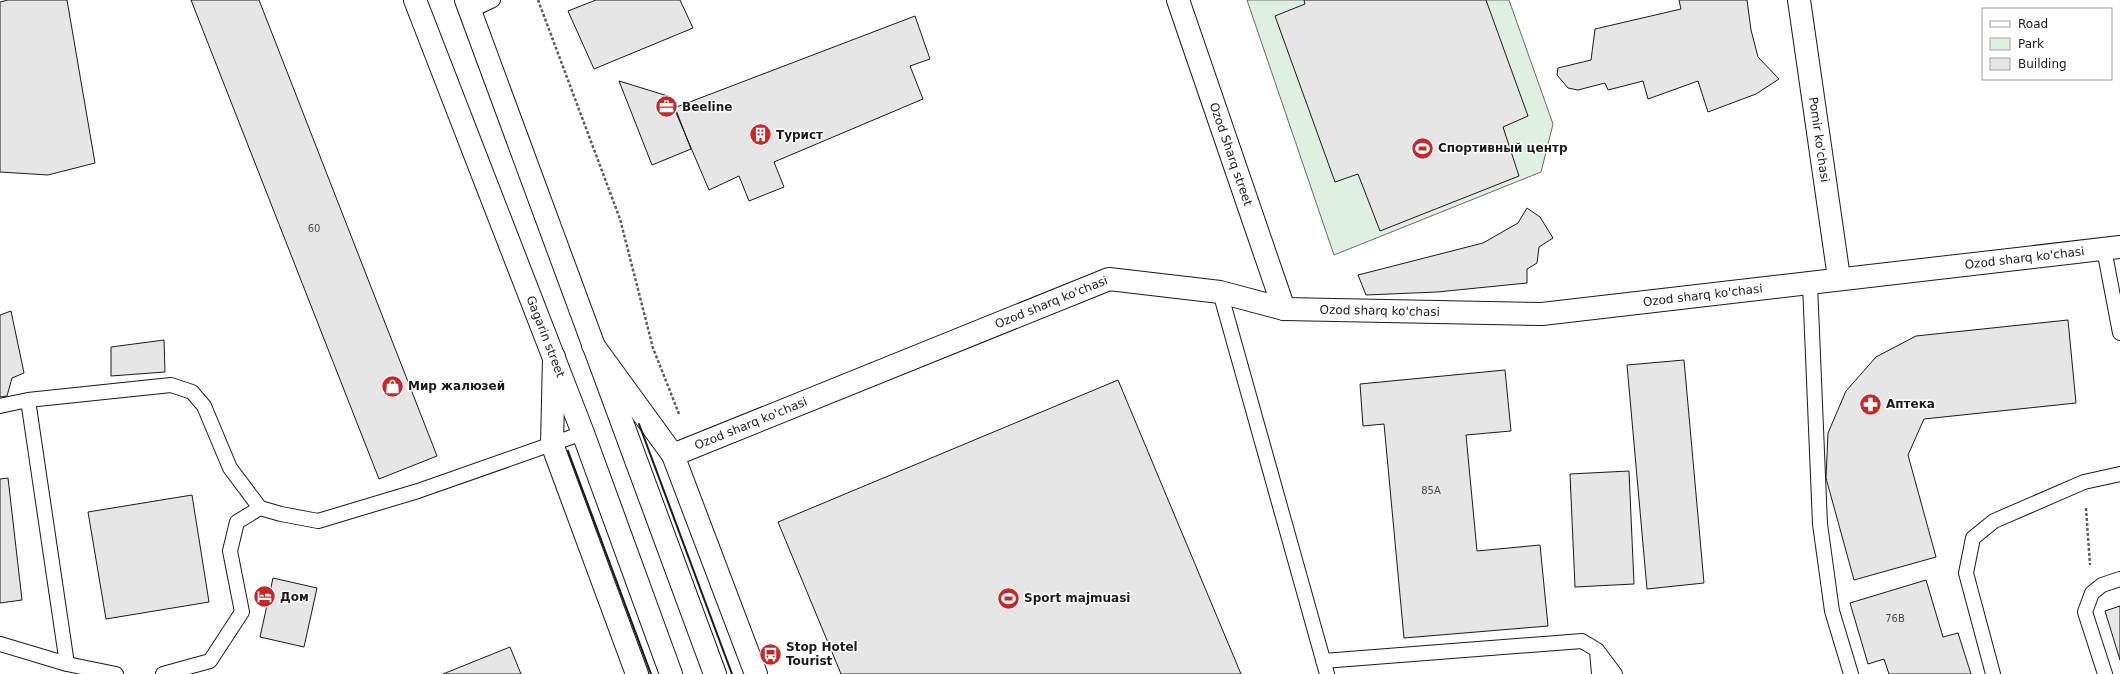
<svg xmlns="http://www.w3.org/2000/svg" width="2120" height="674" viewBox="0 0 2120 674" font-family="'DejaVu Sans',sans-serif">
<rect width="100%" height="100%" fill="#fff"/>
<path fill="#e0efe3" stroke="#6a6a6a" d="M1247,0H1509L1553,124L1541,172L1334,255Z"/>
<path fill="#e6e6e6" stroke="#1a1a1a" d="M8,0H67L95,163L48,175L0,172V2Z
M191,0H259L437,456L379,479Z
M596,0H680L693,28L594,69L568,11Z
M1304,0H1486L1528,116L1503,127L1519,176L1380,231L1358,174L1335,182L1275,16L1305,4Z
M1679,0H1747L1751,30L1758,57L1779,79L1756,94L1708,112L1698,81L1648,99L1643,81L1608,90L1605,83L1578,90L1568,88L1557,75L1558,68L1591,60L1595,29L1681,9Z
M915,16L930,59L910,66L923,99L774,162L784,187L749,201L739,176L709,190L674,108Z
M619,81L671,97L691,149L652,165Z
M1527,208L1540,217L1553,238L1539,247L1537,263L1527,269V283L1437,292L1366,295L1358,275L1483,243L1518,223Z
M11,311L24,373L12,378L7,396L0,397V315Z
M2068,320L2076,403L1924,419L1908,455L1936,557L1854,580L1826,478L1828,433L1846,391L1876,357L1916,336Z
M164,340L165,372L111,376V347Z
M1684,360L1704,583L1647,589L1627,365Z
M1505,370L1511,431L1466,435L1477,551L1540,545L1548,626L1404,638L1384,424L1363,426L1360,384Z
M1118,380L1241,674H841L778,522Z
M1629,471L1634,584L1575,587L1570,474Z
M8,478L22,600L0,603V479Z
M192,495L209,602L106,619L88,512Z
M273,578L317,588L304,647L260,637Z
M1926,580L1943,637L1958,633L1971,674H1889L1884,659L1868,664L1850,603Z
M2120,606V660L2105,611Z
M510,647L521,674H443Z"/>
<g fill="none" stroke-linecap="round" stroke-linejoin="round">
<defs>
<path id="lane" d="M470,11L493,0
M2104,249L2120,333
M1810,284L1820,524L1832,611L1851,674
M1220,292L1327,674
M28,400L67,664L116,674
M0,406L28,400L171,385L192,392L204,406L230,468L260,508L281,514L318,521L418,491L583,433
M0,644L67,664
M1597,651L1599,674
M1323,661L1582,641L1597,650L1615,674
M163,674L210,661L242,612L230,551L237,522L260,508
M1993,674L1966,573L1973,538L1994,521L2084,482L2120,474
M2105,674L2085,612L2092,593L2102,585L2120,579"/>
<g id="street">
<path id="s1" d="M1178,0L1284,309"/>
<path id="s2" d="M1799,0L1839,278"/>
<path id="s3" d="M673,455L1109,279L1220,292L1284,309L1542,314L2120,247"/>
</g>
<g id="secondary">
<path id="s4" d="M415,0L583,433L671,674"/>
<path d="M466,0L715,674"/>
</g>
<path id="primary" d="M593,345L673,455L756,674
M554,357L552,444L637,674"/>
</defs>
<use href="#lane" stroke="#1a1a1a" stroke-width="16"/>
<use href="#street" stroke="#1a1a1a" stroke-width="24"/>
<use href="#secondary" stroke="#1a1a1a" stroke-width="24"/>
<use href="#primary" stroke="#1a1a1a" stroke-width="24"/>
<path stroke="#5f5f5f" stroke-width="2.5" stroke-dasharray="3 2" stroke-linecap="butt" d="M538,0L620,219L653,348L679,414
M2086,508L2090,565"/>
<use href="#lane" stroke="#fff" stroke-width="14"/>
<use href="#street" stroke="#fff" stroke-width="22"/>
<use href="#secondary" stroke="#fff" stroke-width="22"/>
<use href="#primary" stroke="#fff" stroke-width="22"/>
<path stroke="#1a1a1a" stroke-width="2" d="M639,424L732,674
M568,451L651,674"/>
</g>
<defs>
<symbol id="office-disc" viewBox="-11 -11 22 22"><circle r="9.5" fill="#c62828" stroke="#fff"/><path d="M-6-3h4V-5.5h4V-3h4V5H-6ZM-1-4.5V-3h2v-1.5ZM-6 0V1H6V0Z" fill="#fff"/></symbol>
<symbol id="building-disc" viewBox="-11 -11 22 22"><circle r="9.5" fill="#c62828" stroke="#fff"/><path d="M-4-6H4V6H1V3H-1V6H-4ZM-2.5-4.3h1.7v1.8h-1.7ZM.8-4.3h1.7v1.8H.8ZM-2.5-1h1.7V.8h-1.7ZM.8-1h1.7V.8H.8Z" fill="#fff"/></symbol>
<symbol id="stadium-disc" viewBox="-11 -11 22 22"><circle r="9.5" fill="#c62828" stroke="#fff"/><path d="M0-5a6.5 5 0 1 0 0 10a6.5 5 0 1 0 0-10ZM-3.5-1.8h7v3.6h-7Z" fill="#fff"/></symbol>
<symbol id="shop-disc" viewBox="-11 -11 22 22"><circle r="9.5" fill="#c62828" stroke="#fff"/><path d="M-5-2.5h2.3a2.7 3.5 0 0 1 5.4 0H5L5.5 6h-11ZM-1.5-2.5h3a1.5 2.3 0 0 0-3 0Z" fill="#fff"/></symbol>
<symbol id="pharmacy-disc" viewBox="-11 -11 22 22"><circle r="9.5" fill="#c62828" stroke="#fff"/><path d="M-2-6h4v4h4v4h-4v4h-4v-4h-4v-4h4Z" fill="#fff"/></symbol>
<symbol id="hotel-disc" viewBox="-11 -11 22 22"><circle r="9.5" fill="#c62828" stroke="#fff"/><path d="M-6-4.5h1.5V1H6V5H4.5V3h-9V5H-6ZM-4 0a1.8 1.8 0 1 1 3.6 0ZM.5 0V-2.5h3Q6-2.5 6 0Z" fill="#fff"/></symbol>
<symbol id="bus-disc" viewBox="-11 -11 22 22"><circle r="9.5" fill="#c62828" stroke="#fff"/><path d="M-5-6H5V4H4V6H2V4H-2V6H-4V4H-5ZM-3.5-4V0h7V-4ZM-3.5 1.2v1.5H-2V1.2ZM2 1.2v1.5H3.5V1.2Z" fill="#fff"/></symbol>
</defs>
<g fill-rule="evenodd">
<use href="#office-disc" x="654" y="94" width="25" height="25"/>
<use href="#building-disc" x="748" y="122" width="25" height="25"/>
<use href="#stadium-disc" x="1410" y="136" width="25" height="25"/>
<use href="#shop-disc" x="380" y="374" width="25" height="25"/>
<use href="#pharmacy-disc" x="1858" y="392" width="25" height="25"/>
<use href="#hotel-disc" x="252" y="584" width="25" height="25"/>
<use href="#stadium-disc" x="996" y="586" width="25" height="25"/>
<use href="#bus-disc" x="758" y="642" width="25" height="25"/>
</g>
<g text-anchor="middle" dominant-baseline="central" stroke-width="3" stroke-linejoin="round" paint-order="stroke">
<g font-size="10" fill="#4d4d4d">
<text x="314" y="228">60</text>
<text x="1431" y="490">85A</text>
<text x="1895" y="618">76В</text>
</g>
<g font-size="12" font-weight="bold" fill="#1a1a1a" stroke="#fff" text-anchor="start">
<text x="682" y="107">Beeline</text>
<text x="776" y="135">Турист</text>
<text x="1438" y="148">Спортивный центр</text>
<text x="408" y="386">Мир жалюзей</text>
<text x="1886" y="404">Аптека</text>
<text x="280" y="597">Дом</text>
<text x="1024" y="598">Sport majmuasi</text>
<text x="786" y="647">Stop Hotel<tspan x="786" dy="14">Tourist</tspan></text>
</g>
<g font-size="12" fill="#1a1a1a" stroke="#fff">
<text stroke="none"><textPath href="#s2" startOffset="141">Pomir ko'chasi</textPath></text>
<text stroke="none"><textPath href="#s1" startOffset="163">Ozod Sharq street</textPath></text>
<text stroke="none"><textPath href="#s3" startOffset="1392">Ozod sharq ko'chasi</textPath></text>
<text stroke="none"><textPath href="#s3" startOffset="1068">Ozod sharq ko'chasi</textPath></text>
<text stroke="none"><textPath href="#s3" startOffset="408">Ozod sharq ko'chasi</textPath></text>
<text stroke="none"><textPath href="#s3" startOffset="744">Ozod sharq ko'chasi</textPath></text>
<text stroke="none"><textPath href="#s4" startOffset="361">Gagarin street</textPath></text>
<text stroke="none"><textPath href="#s3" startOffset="84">Ozod sharq ko'chasi</textPath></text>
</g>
</g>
<rect x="1982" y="8" width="130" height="72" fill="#ffffff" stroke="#a3a3a3"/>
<rect x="1990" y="21" width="20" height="6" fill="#ffffff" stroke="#a3a3a3"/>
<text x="2018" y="28" font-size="12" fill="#1a1a1a">Road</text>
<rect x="1990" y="38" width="20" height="12" fill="#e0efe3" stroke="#a3a3a3"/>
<text x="2018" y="48" font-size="12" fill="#1a1a1a">Park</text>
<rect x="1990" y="58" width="20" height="12" fill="#e6e6e6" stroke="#a3a3a3"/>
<text x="2018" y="68" font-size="12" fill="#1a1a1a">Building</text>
</svg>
